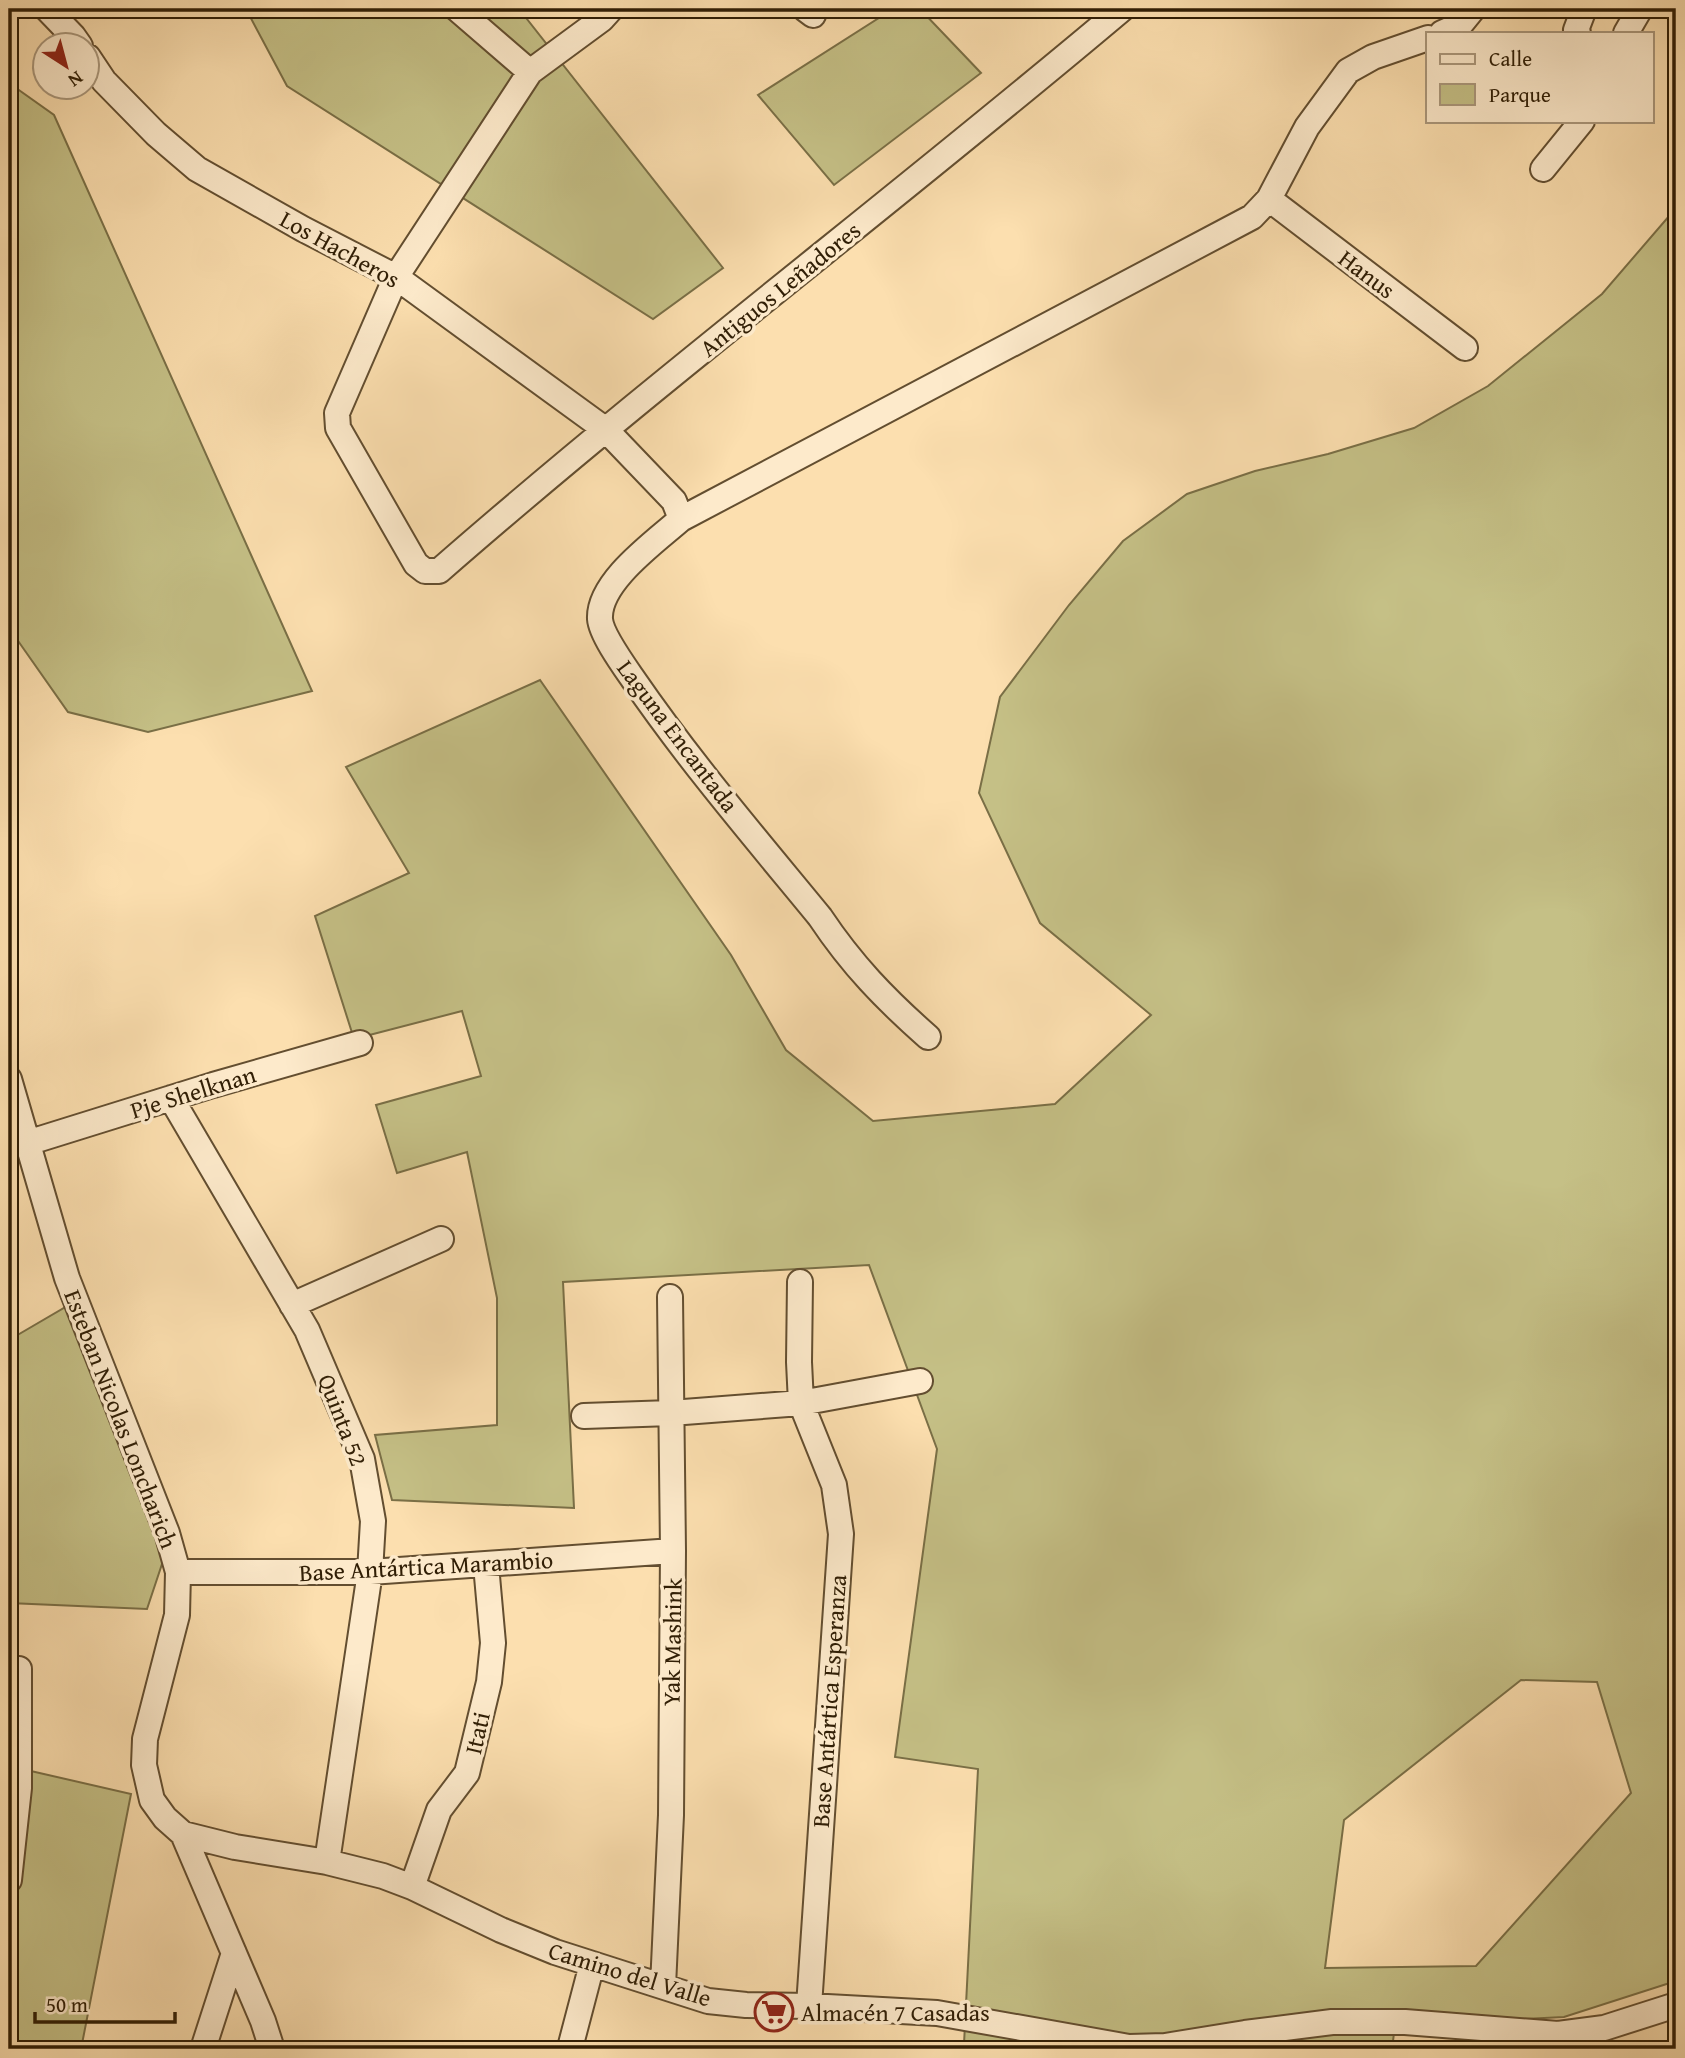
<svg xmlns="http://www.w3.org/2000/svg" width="1685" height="2058" viewBox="0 0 1685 2058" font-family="'Gentium Book Plus',serif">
<rect width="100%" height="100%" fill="#fcdfaf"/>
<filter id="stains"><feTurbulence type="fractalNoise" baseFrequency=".00286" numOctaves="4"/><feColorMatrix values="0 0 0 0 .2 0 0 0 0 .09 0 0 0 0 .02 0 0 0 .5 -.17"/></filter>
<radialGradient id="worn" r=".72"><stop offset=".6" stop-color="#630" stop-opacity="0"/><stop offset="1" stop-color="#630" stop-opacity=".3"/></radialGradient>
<path fill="#c5c086" stroke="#7a6f46" stroke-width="2" fill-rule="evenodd" d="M246,9H519L723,268L653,319L287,86Z
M893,9H920L981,73L834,185L758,95Z
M9,83L54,115L312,691L148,732L68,712L9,628Z
M1676,208V1981L1564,2017L1395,2025L1392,2049H1019V2042L964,2044L978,1769L895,1757L937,1449L869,1265L563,1282L574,1508L392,1500L375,1435L497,1425V1298L467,1152L397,1173L376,1105L481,1076L462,1011L354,1039L315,916L409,873L346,767L540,680L731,955L786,1050L873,1121L1055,1104L1151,1015L1040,923L979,793L1000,697L1069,605L1123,541L1187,494L1255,471L1328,454L1414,428L1488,386L1602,294ZM1521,1680L1597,1682L1631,1793L1476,1966L1325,1968L1344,1820Z
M69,1305L165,1555L147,1609L9,1603V1340Z
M9,1766L131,1794L81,2049H9Z"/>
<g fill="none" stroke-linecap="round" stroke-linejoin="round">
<defs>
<path id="minor" d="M47,9L73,36L80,46
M457,9L530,72
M611,9L602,19L530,72L396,277L337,413L338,428L416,564L425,571H439C661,377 897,199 1122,9
M805,9L813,15
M1442,33L1460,25L1473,9
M1578,33L1576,30L1584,9
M1626,33L1640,9
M88,57L104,81L156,134L197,169L303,229L396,277L606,430L674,501L681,519C655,542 598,582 600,619C601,634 624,666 633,679C690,762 756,839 820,917C852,965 885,999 928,1037
M1543,169L1582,121
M1269,199L1465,348
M681,519L1252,217L1269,199L1307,127L1348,71L1373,57L1428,38
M9,1079L67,1278L167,1533L178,1572L177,1615L145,1739L144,1765L152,1800L165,1818L183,1834L263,2021L272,2049
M171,1098L307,1330L362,1459L373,1521L370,1572L327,1862
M27,1143L213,1085L360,1043
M800,1282L799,1362L801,1403L834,1485L841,1534L809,2006
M292,1305L441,1239
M584,1416L671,1413L801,1403L920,1381
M178,1572H370L673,1551
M183,1834L235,1847L327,1862L383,1876L412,1887L501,1930L555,1952L708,2001L746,2005L809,2006L937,2013L1129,2047L1165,2046L1245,2033L1332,2022H1405L1558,2034L1604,2028L1676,2005
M9,1880L19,1788V1669
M412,1887L439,1810L467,1773L489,1682L493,1643L486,1565
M663,1986L671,1815L673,1551L670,1297
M203,2049L234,1953
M572,2049L571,2044L592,1964"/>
</defs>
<use href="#minor" stroke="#634e30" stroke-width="28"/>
<use href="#minor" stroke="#fdeacb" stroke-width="24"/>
</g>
<defs>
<symbol id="supermarket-ring" viewBox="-11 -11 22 22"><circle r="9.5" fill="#fdeacb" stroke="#8f2418" stroke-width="1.5"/><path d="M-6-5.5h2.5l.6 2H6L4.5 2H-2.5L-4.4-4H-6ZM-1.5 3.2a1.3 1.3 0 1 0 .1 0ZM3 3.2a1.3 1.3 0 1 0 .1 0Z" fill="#8f2418"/></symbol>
</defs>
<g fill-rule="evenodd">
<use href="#supermarket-ring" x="752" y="1990" width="44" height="44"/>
</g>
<g text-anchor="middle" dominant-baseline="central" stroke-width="7" stroke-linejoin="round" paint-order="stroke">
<g font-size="24" fill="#301e05" stroke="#fdeacb">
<text transform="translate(340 249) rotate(29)">Los Hacheros</text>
<text transform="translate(1367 274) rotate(37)">Hanus</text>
<text transform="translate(780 289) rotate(-39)">Antiguos Leñadores</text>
<text transform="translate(678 736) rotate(53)">Laguna Encantada</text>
<text transform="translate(193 1092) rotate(-17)">Pje Shelknan</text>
<text transform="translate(121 1419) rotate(69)">Esteban Nicolas Loncharich</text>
<text transform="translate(343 1420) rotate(69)">Quinta 52</text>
<text transform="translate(426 1566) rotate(-3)">Base Antártica Marambio</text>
<text transform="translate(672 1642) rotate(-89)">Yak Mashink</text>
<text transform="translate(829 1701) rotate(-86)">Base Antártica Esperanza</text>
<text transform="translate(477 1733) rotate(-77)">Itati</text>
<text transform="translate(630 1974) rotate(17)">Camino del Valle</text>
</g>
<g font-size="24" fill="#301e05" stroke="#fdeacb" text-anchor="start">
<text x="801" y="2012">Almacén 7 Casadas</text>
</g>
</g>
<rect width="1685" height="2058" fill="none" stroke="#fcdfaf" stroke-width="35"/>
<rect x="10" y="10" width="1664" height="2037" fill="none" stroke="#301e05" stroke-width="3.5"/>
<rect x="18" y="18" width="1650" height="2023" fill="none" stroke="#301e05" stroke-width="2"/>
<rect x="1426" y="32" width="228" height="91" fill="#fdeacb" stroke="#ab987c" stroke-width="2"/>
<rect x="1440" y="54" width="35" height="10" fill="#fdeacb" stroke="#ab987c" stroke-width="2"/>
<text x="1489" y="66" font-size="21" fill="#301e05">Calle</text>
<rect x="1440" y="84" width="35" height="21" fill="#c5c086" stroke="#ab987c" stroke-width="2"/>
<text x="1489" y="102" font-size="21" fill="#301e05">Parque</text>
<g transform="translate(66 66) rotate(144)"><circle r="33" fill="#fdeacb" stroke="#ab987c" stroke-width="2"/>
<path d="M0-5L12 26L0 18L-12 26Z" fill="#8f2418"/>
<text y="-10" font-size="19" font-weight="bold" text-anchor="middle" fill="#301e05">N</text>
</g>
<path d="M35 2012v10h140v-10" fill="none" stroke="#301e05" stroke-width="3.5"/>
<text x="46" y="2012" font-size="21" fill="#301e05" stroke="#fdeacb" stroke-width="5" paint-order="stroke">50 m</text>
<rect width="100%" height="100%" filter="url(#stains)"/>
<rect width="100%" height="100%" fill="url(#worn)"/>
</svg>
